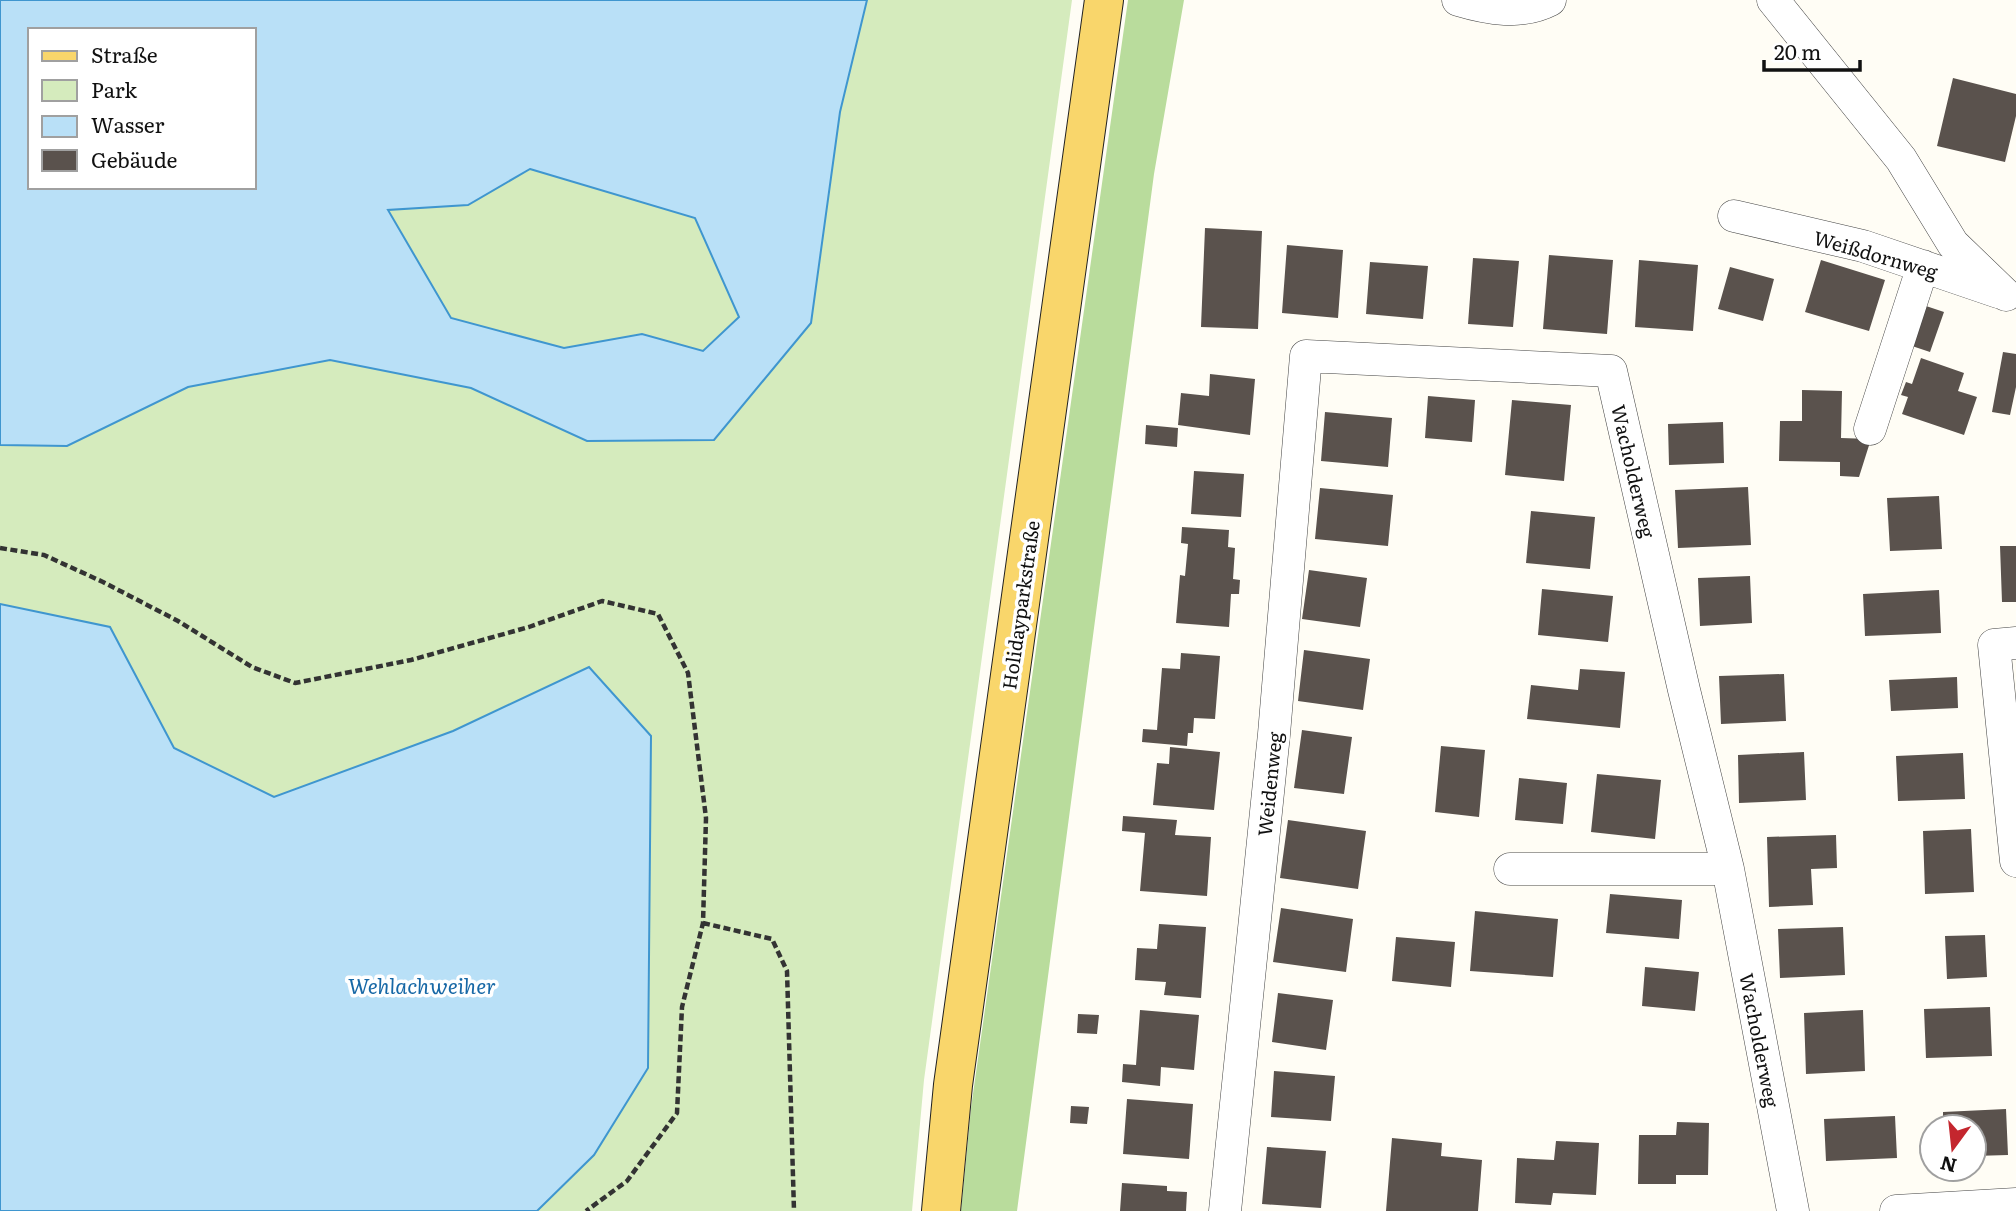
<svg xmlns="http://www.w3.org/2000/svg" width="2016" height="1211" viewBox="0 0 2016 1211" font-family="Literata,serif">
<rect width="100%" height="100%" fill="#fffdf5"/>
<path fill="#d5ebbd" d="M867,0H1072L924,1080L912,1211H537L594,1155L589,667L453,731L274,797L174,748L110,627L0,604V445L67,446L188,387L330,360L471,388L587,441L714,440L840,112Z
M529,169L695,218L739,317L703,351L642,334L565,348L451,318L388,209L468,205Z"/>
<path fill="#b9dc9c" d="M1128,0H1184L1154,174L1017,1211H961L971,1108Z"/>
<path fill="#b9e0f7" stroke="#3f96cf" stroke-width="2" fill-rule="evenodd" d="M0,0H867L840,112L811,323L714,440L587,441L471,388L330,360L188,387L67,446L0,445ZM30,30H254V187H30ZM530,169L695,218L739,317L703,351L642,334L564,348L451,318L388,210L468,205Z
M0,604L110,627L174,748L274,797L453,731L589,667L651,736L648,1068L594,1155L537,1211H0Z"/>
<path fill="#5a524d" d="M1953,78L2016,94V116L2005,162L1937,146Z
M1205,228L1262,231L1258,329L1201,327Z
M1287,245L1343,250L1338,318L1282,313Z
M1549,255L1613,260L1607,334L1543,329Z
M1473,258L1519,261L1513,327L1468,324Z
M1639,260L1698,265L1693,331L1635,327Z
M1821,260L1885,280L1869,331L1805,312Z
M1370,262L1428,266L1423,319L1366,314Z
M1730,267L1774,279L1763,321L1718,309Z
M1920,304L1944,312L1930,352L1906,344Z
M2003,352L2016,354V387L2010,415L1992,412Z
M1921,358L1964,373L1958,391L1977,397L1964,435L1902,414L1908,397L1901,395L1906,382L1912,384Z
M1210,374L1255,379L1250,435L1178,425L1181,393L1209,396Z
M1802,390L1842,391L1841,438L1871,439L1859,477L1840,476V462L1779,461L1780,421H1802Z
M1428,396L1475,400L1472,442L1425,438Z
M1512,400L1571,405L1564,481L1505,475Z
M1325,412L1392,418L1388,467L1321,461Z
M1723,422L1724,463L1669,465L1668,424Z
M1146,425L1178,428L1177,447L1145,444Z
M1194,471L1244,474L1241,517L1191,514Z
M1748,487L1751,545L1678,548L1675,490Z
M1320,488L1393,495L1388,546L1315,539Z
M1939,496L1942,549L1890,551L1887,498Z
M1531,511L1595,517L1590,569L1526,563Z
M1182,527L1229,530L1228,547L1235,548L1233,579L1240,580L1239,594H1231L1229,627L1176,623L1180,575L1185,576L1188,544L1181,543Z
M2000,546H2016V602H2002Z
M1309,570L1367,578L1360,627L1302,619Z
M1750,576L1752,623L1700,626L1698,578Z
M1542,589L1613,596L1608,642L1538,635Z
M1939,590L1941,633L1865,636L1863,594Z
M1304,650L1370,659L1363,710L1298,701Z
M1181,653L1220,656L1215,719L1194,718L1193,733H1188L1187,746L1142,742L1143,729L1157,730L1162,668L1180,669Z
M1580,669L1625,672L1620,728L1527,719L1531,685L1578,690Z
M1784,674L1786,721L1721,724L1719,676Z
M1957,677L1958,708L1891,711L1889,680Z
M1302,730L1352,737L1344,794L1294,788Z
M1441,746L1485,750L1479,817L1435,812Z
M1170,747L1220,752L1214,810L1153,805L1157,763L1169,764Z
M1804,752L1806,800L1739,803L1738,755Z
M1963,753L1965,799L1898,801L1896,756Z
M1597,774L1661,780L1655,839L1591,832Z
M1519,778L1567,783L1563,824L1515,820Z
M1123,816L1177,820L1175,835L1211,837L1207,896L1140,891L1145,833L1122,831Z
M1288,820L1366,831L1358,889L1280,878Z
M1971,829L1974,892L1925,894L1923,831Z
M1836,835L1837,868L1811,869L1813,905L1769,907L1767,837Z
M1610,894L1682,900L1679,939L1606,933Z
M1281,908L1353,919L1346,972L1273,962Z
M1475,911L1558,919L1553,977L1470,971Z
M1159,924L1206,927L1201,998L1164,995L1166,982L1135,980L1137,948L1157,949Z
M1843,927L1845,975L1780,978L1778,929Z
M1985,935L1987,977L1947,979L1945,936Z
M1396,937L1455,942L1451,987L1392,981Z
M1645,967L1699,972L1695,1011L1642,1006Z
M1278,993L1333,1000L1326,1050L1272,1042Z
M1990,1007L1992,1056L1926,1058L1924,1009Z
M1140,1010L1199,1015L1194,1070L1161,1067L1160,1086L1122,1082L1123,1064L1136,1065Z
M1863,1010L1865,1071L1806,1074L1804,1013Z
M1078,1014L1099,1015L1097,1034L1077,1033Z
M1274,1071L1335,1076L1331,1121L1271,1117Z
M1127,1099L1193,1104L1189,1159L1123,1154Z
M1071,1106L1089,1107L1087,1124L1070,1123Z
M2006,1109L2008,1155L1974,1156V1127H1943V1112Z
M1895,1116L1897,1158L1826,1161L1824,1119Z
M1677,1122L1709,1123L1708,1175H1676V1184H1638L1639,1135H1676Z
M1392,1138L1442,1143L1441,1156L1482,1160L1478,1211H1386Z
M1556,1141L1599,1143L1596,1195L1553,1193L1551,1205L1515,1203L1517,1158L1554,1160Z
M1267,1147L1326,1151L1321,1208L1262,1204Z
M1122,1183L1167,1186V1191L1187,1192L1186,1211H1120Z"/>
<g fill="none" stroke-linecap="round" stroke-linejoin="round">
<defs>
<path id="minor" d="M1458,0C1488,9 1521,15 1550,0
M1773,0L1901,159L1953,244L2006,295
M1734,216L1863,246L1998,292
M1870,429L1923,266
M2016,643L1994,645L2016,861
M1510,869H1728
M1225,1211L1274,734L1306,356L1611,371L1684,690L1728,869L1793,1211
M1896,1211L2016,1204"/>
<path id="major" d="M941,1211L953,1085L1104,0"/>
</defs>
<use href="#minor" stroke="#444" stroke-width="33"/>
<use href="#major" stroke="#222" stroke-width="40"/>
<path stroke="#333" stroke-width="4.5" stroke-dasharray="7 3.5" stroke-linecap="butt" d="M0,548L44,555L103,582L178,621L252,667L295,683L411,660L529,627L602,601L658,614L688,673L706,818L703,923L682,1007L677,1113L627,1181L586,1211
M703,923L772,939L787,971L794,1211"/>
<use href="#minor" stroke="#fff" stroke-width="32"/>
<use href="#major" stroke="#f9d66b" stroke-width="38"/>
</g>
<g text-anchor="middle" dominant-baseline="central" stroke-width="7" stroke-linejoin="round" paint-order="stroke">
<g font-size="19" fill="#111" stroke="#fff">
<text transform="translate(1876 254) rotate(16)">Weißdornweg</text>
<text transform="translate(1634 471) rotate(77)">Wacholderweg</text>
<text transform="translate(1020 605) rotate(-82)">Holidayparkstraße</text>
<text transform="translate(1269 784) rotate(-84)">Weidenweg</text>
<text transform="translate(1760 1040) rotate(79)">Wacholderweg</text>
</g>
<g font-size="21" font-style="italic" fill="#1768a6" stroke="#fff">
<text x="422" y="984">Wehlachweiher</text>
</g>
</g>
<rect x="28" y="28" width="228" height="161" fill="#ffffff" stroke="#a0a0a0" stroke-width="2"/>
<rect x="42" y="51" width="35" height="10" fill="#f9d66b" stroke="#a0a0a0" stroke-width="2"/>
<text x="91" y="63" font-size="21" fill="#111111">Straße</text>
<rect x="42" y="80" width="35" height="21" fill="#d5ebbd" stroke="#a0a0a0" stroke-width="2"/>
<text x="91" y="98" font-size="21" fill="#111111">Park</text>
<rect x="42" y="116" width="35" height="21" fill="#b9e0f7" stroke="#a0a0a0" stroke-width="2"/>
<text x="91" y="133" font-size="21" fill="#111111">Wasser</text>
<rect x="42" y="150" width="35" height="21" fill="#5a524d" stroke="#a0a0a0" stroke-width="2"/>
<text x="91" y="168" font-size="21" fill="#111111">Gebäude</text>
<g transform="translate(1953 1148) rotate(195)"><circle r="33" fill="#ffffff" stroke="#a0a0a0" stroke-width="2"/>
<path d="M0-5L12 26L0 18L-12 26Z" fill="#c4262e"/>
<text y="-10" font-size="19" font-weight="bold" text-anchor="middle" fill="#111111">N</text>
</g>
<path d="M1764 60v10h96v-10" fill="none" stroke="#111111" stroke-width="3.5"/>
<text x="1774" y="60" font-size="21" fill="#111111" stroke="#ffffff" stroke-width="5" paint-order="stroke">20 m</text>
</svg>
